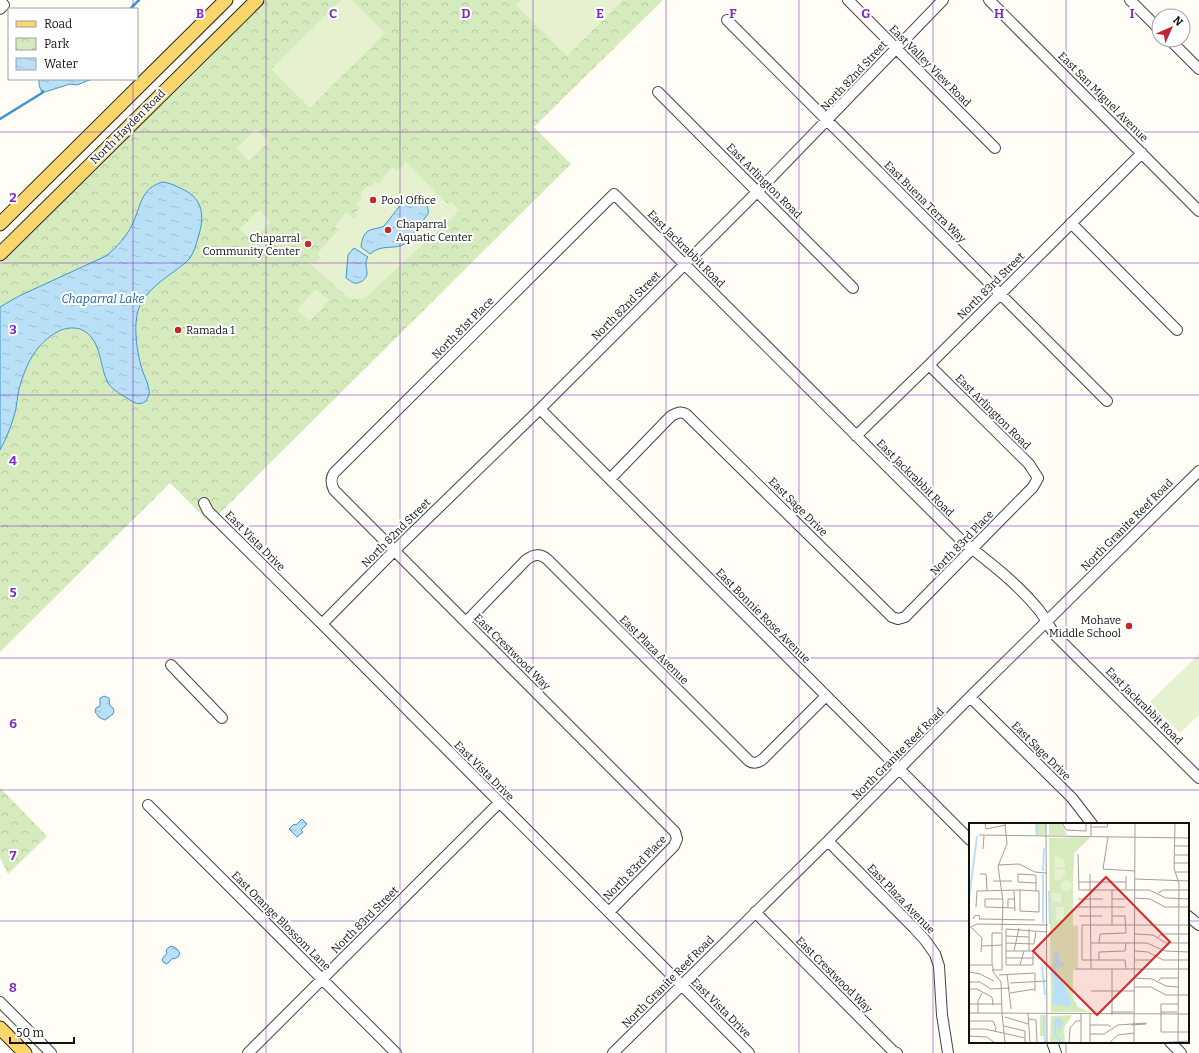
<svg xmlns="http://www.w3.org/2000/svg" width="1199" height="1053" viewBox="0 0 1199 1053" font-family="Bitter,serif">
<defs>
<pattern id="park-crowns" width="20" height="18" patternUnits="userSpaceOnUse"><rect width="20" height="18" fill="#d5ebbd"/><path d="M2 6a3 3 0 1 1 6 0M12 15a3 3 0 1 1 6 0" fill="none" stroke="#b6c8a1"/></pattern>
<pattern id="water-ripples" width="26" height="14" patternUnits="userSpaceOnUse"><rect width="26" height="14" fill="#b9e0f7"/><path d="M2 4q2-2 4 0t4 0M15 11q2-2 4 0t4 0" fill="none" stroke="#9ebfd3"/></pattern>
</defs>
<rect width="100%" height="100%" fill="#fffdf5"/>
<path fill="url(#park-crowns)" d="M266,0H663L534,127L571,164L253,480L210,523L170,483L0,652V265Z
M0,788L47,836L8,874L0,858Z"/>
<path fill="#e6f2cf" d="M341,0H352L385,33L310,108L271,69Z
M521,0H623L567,56L516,5Z
M256,129L269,142L249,161L237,148Z
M406,162L448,204L451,202L459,211L365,298L350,299L304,259L309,263L311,261L315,264L321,257L317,254L338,230L335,227L346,212L354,219L357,215L356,213L360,208L356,205L361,199V192L368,186L371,187L375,181L379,184L392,167L397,171Z
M259,210L271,222L252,241L240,229Z
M316,289L329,300L310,321L297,310Z
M1199,654V715L1180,733L1150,702Z"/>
<path fill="url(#water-ripples)" stroke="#3f96cf" d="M39,79H92L77,85L70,84L42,93L39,85Z
M163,182C169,183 175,185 180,188C204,198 205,216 198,238C196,245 194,252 190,258C186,263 181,266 176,270C160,282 141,294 137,315C134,331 137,350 141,366C143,374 148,382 149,390C150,394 148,397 146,401C139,406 134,403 127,398C120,394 111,389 107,381C99,363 101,337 80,329C73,327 65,328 59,331C36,343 26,364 19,389C17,398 17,407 14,416C11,427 6,439 0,450V307L19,296L106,256C117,247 126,237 132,225C141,207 140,188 163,182Z
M420,200C427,202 429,208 428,214L406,243C395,251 382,243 370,254L361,247C362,239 364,230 374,229C378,228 380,228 384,226L402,203Z
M354,248L368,257C364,263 367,267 367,273C367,279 360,284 354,283C351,282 348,279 346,278L348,255Z
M104,696L109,698L110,706L113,708L114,711L113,714L105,720L100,718L95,712L96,708L100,706V698Z
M302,819L307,824L301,830L303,832L297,837L289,829L294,824L296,825Z
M172,946L177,949L180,953L178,957L174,959L173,958L167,964L163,962L162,959L167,953L166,950L169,947Z"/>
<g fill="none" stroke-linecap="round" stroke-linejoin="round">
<path stroke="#3f96cf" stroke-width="2.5" d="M130,9L139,0
M0,119L42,93L43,91"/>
<defs>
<path id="minor" d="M848,0L995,148
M989,0L1199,211
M1130,0L1159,29
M0,1L4,5L0,9
M727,20L1107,401
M1170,40L1199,69
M658,92L853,288
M1071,223L1177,330
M540,409L970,840
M856,436L929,365L1142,153
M610,479L671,416C677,413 680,411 686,414L887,612L892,617L898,619L905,617L1033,487L1038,478L1029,464L929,365
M204,503L208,511L326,628L749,1053
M466,622L526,560C534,554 540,553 548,560L749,761C754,764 758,763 763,759L826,696
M322,624L394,551L540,409L763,186L943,0
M171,665L222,718
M970,697L1072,798L1092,824
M148,805L396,1053
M828,841L914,928L925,940L935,954L939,966L942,1015L948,1053
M609,912L674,846L677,839L675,832L334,490C331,484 330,479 334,473L614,194L961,540C988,561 1017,583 1039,610C1045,618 1050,628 1056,636L1199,778
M755,912L893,1051L897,1053
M1188,916L1199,925
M0,1002L51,1053
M1052,1042L1056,1053
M1170,1042L1181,1053
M248,1053L499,803
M613,1053L828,841L970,697L1199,471"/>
<path id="major" d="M0,224L226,0
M0,254L257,0
M0,1028L25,1053"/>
</defs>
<use href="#minor" stroke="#444" stroke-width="12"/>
<use href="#major" stroke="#222" stroke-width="15"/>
<use href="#minor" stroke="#fff" stroke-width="10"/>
<use href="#major" stroke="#f9d66b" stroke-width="13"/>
</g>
<path fill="none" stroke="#7b2cbf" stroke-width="1" stroke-opacity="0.55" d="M133,0V9M266,0V1053M400,0V1053M533,0V1053M666,0V1053M799,0V1053M933,0V1053M1066,0V824M133,79V1053M0,132H1199M0,263H1199M0,395H1199M0,526H1199M0,658H1199M0,790H1199M0,921H970M1188,921H1199M1066,1042V1053"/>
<g fill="#c4262e" stroke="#fff" stroke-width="1.5">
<circle cx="373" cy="200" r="4"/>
<circle cx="388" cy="230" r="4"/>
<circle cx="308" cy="244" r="4"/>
<circle cx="178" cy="330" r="4"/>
<circle cx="1129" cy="626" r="4"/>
</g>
<g text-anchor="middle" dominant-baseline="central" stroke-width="4" stroke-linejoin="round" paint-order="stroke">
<g font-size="11" fill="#111" stroke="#fff">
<text transform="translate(930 66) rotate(45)">East Valley View Road</text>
<text transform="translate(854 76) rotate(-47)">North 82nd Street</text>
<text transform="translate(1103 97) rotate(45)">East San Miguel Avenue</text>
<text transform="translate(128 127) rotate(-45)">North Hayden Road</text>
<text transform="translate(764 181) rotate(45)">East Arlington Road</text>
<text transform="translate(925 202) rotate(45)">East Buena Terra Way</text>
<text transform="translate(686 249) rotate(45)">East Jackrabbit Road</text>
<text transform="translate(991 286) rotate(-45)">North 83rd Street</text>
<text transform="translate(626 306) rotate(-45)">North 82nd Street</text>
<text transform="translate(463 328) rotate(-45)">North 81st Place</text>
<text transform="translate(993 412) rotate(45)">East Arlington Road</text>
<text transform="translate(915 478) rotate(45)">East Jackrabbit Road</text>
<text transform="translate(798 507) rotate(45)">East Sage Drive</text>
<text transform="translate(1127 525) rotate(-45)">North Granite Reef Road</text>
<text transform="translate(396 533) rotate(-45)">North 82nd Street</text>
<text transform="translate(255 541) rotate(45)">East Vista Drive</text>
<text transform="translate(962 543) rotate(-46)">North 83rd Place</text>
<text transform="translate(763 616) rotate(45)">East Bonnie Rose Avenue</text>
<text transform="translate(654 650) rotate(45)">East Plaza Avenue</text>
<text transform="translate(512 652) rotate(45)">East Crestwood Way</text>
<text transform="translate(1144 706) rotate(45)">East Jackrabbit Road</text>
<text transform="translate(1041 751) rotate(45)">East Sage Drive</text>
<text transform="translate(898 754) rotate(-45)">North Granite Reef Road</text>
<text transform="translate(484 771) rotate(45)">East Vista Drive</text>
<text transform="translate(635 868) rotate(-46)">North 83rd Place</text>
<text transform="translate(901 899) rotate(46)">East Plaza Avenue</text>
<text transform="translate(365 920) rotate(-45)">North 83rd Street</text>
<text transform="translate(281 921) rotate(45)">East Orange Blossom Lane</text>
<text transform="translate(834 975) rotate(45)">East Crestwood Way</text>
<text transform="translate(668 982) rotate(-45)">North Granite Reef Road</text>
<text transform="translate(721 1008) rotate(45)">East Vista Drive</text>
</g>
<g font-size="11" fill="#111" stroke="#fff" text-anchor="start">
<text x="381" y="200">Pool Office</text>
<text x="396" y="224">Chaparral<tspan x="396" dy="13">Aquatic Center</tspan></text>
<text x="300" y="238" text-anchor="end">Chaparral<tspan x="300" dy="13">Community Center</tspan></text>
<text x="186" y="330">Ramada 1</text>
<text x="1121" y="620" text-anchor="end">Mohave<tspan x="1121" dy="13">Middle School</tspan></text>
</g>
<g font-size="12" font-style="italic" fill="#1768a6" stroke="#fff">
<text x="103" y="299">Chaparral Lake</text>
</g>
</g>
<g transform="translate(969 823)">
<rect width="220" height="220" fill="#fffdf5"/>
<path d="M66,0H77L76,12H66Z" fill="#d5ebbd"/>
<path d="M80,0H92L98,12H80ZM122,14L105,30L104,53V102L109,103V142L108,147H104V174L109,184L121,189H82L80,15ZM71,192H77L76,213H71ZM103,192L95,205L96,220H81L82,193Z" fill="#d5ebbd"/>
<path d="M90,15H99L96,17V29L105,30L104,53L100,54L97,52V34Z" fill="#d5ebbd"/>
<path d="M86,33L94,36L97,44L86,45ZM86,47L95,46L97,49L93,56L86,58ZM91.5 63a5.5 5.5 0 1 1 11 0a5.5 5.5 0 1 1-11 0ZM81,70H92V80L84,78ZM87,84H95L94,97H87Z" fill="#e6f2cf"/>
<path d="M88,128L91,138L97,143H89L87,147L100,172L102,180L99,184L91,181L86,183L83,179L85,164L82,149L86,137L84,130ZM92,195L94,201L90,209L86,196Z" fill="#b9e0f7"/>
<path fill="none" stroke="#b9e0f7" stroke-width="2" d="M68,0L69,12M74,48L75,25M74,51V100M80,68L81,101M0,75L8,13M73,143L76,172M75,192L76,220M86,198V211L93,220"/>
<path fill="none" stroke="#a09f9a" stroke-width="1" d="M16,0L17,6L37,2M77,0L78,220M93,0L97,7L117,8V0M206,0L205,45L210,61L209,220M122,4H138L139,0M10,12L220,15M122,13V0M139,14L134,46L166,48M206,23H220M14,26L15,13M109,31L110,67H180L197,75L220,76M206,32H220M205,40H220M29,42L50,41L66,49L77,50M206,49H220M11,51H17L18,68M121,51L122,146M166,56L220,58M24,58H43M110,59H157M157,67V53M45,68L46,88M67,68V53L66,52L49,51V59L67,60M189,70L194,67H220M166,75L181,76L196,84H220M33,76H16V84L46,85M109,76H134M143,76H156M7,84L8,68L51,67L70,68V89L51,88V67M39,84V76H46M109,84H156M110,93H133M4,96L5,93L10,92L11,97M11,96L66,97M143,102V67M0,105L8,101L79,102M3,105L13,115L12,129M60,106V128M33,108L34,78L29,43L38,21L36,0M166,111L184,112L197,120H220M37,113L60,114M189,114L193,111H220M37,120L65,121L67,109M122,120H178L196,128L220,129M130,120L131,111L157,110L156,93H143M13,123L33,122M37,128H64V142H37V106L78,109M45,128L50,105M166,128L179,129L194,137H220M37,135H64M130,137V129L156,128L157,120M166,137H183L186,134M0,142H23M51,142L55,128M107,146H220M157,146L156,137H113V102H220M23,147H33V110H23V142L24,143V148L25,150L32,159L33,190M0,149L11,151L25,158M38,151L42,186M30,152L66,150V168M166,155L183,156L197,163L209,164M189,158L192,155H210M0,159H11L22,166L41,165M41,160L78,158M166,164H182L197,172H220M0,166H8L23,174L24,182M122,168H165M41,170L66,166M220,172V146M0,181H33M209,181H192V209H220M142,189H164M192,189H208M0,190L220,191M9,190V178L13,170M33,190L36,220M59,190L61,220M121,190V220M112,191V220M143,192V146M36,194L59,201M59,196L67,197L68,220M0,198H24L27,205L26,209M121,202H139L142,204M35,203L56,208V220M0,206H16L56,215M121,211H135L149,202L177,200V201L162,202M0,213L18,214L26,220M100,220L101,205L107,198H112M140,220L149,212L165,210M165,220L166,0M187,220L220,218"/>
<path fill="#d62828" fill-opacity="0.15" stroke="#d62828" stroke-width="2" d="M137,54L201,119L128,192L64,128Z"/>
<rect width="220" height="220" fill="none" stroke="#111" stroke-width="2"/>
</g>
<g font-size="13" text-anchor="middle" font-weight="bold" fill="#7b2cbf" stroke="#fff" stroke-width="4" stroke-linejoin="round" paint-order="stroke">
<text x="200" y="18">B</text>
<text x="333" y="18">C</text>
<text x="466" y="18">D</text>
<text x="600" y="18">E</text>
<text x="733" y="18">F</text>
<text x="866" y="18">G</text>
<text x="999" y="18">H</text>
<text x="1132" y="18">I</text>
<text x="13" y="202">2</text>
<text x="13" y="334">3</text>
<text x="13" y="465">4</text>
<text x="13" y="597">5</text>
<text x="13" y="728">6</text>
<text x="13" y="860">7</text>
<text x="13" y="992">8</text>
</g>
<rect x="8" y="8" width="130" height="72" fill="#ffffff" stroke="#a0a0a0"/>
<rect x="16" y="21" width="20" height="6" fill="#f9d66b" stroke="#a0a0a0"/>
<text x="44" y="28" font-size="12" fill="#111111">Road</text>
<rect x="16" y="38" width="20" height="12" fill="url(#park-crowns)" stroke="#a0a0a0"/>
<text x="44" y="48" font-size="12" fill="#111111">Park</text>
<rect x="16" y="58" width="20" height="12" fill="url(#water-ripples)" stroke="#a0a0a0"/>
<text x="44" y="68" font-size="12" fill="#111111">Water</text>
<g transform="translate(1171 28) rotate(45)"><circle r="19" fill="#ffffff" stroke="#a0a0a0"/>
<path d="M0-3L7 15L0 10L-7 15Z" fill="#c4262e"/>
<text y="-6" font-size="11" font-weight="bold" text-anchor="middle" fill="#111111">N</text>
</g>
<path d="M10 1037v6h64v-6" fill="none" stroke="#111111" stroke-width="2"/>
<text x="16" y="1037" font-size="12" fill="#111111" stroke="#ffffff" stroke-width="3" paint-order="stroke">50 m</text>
</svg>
